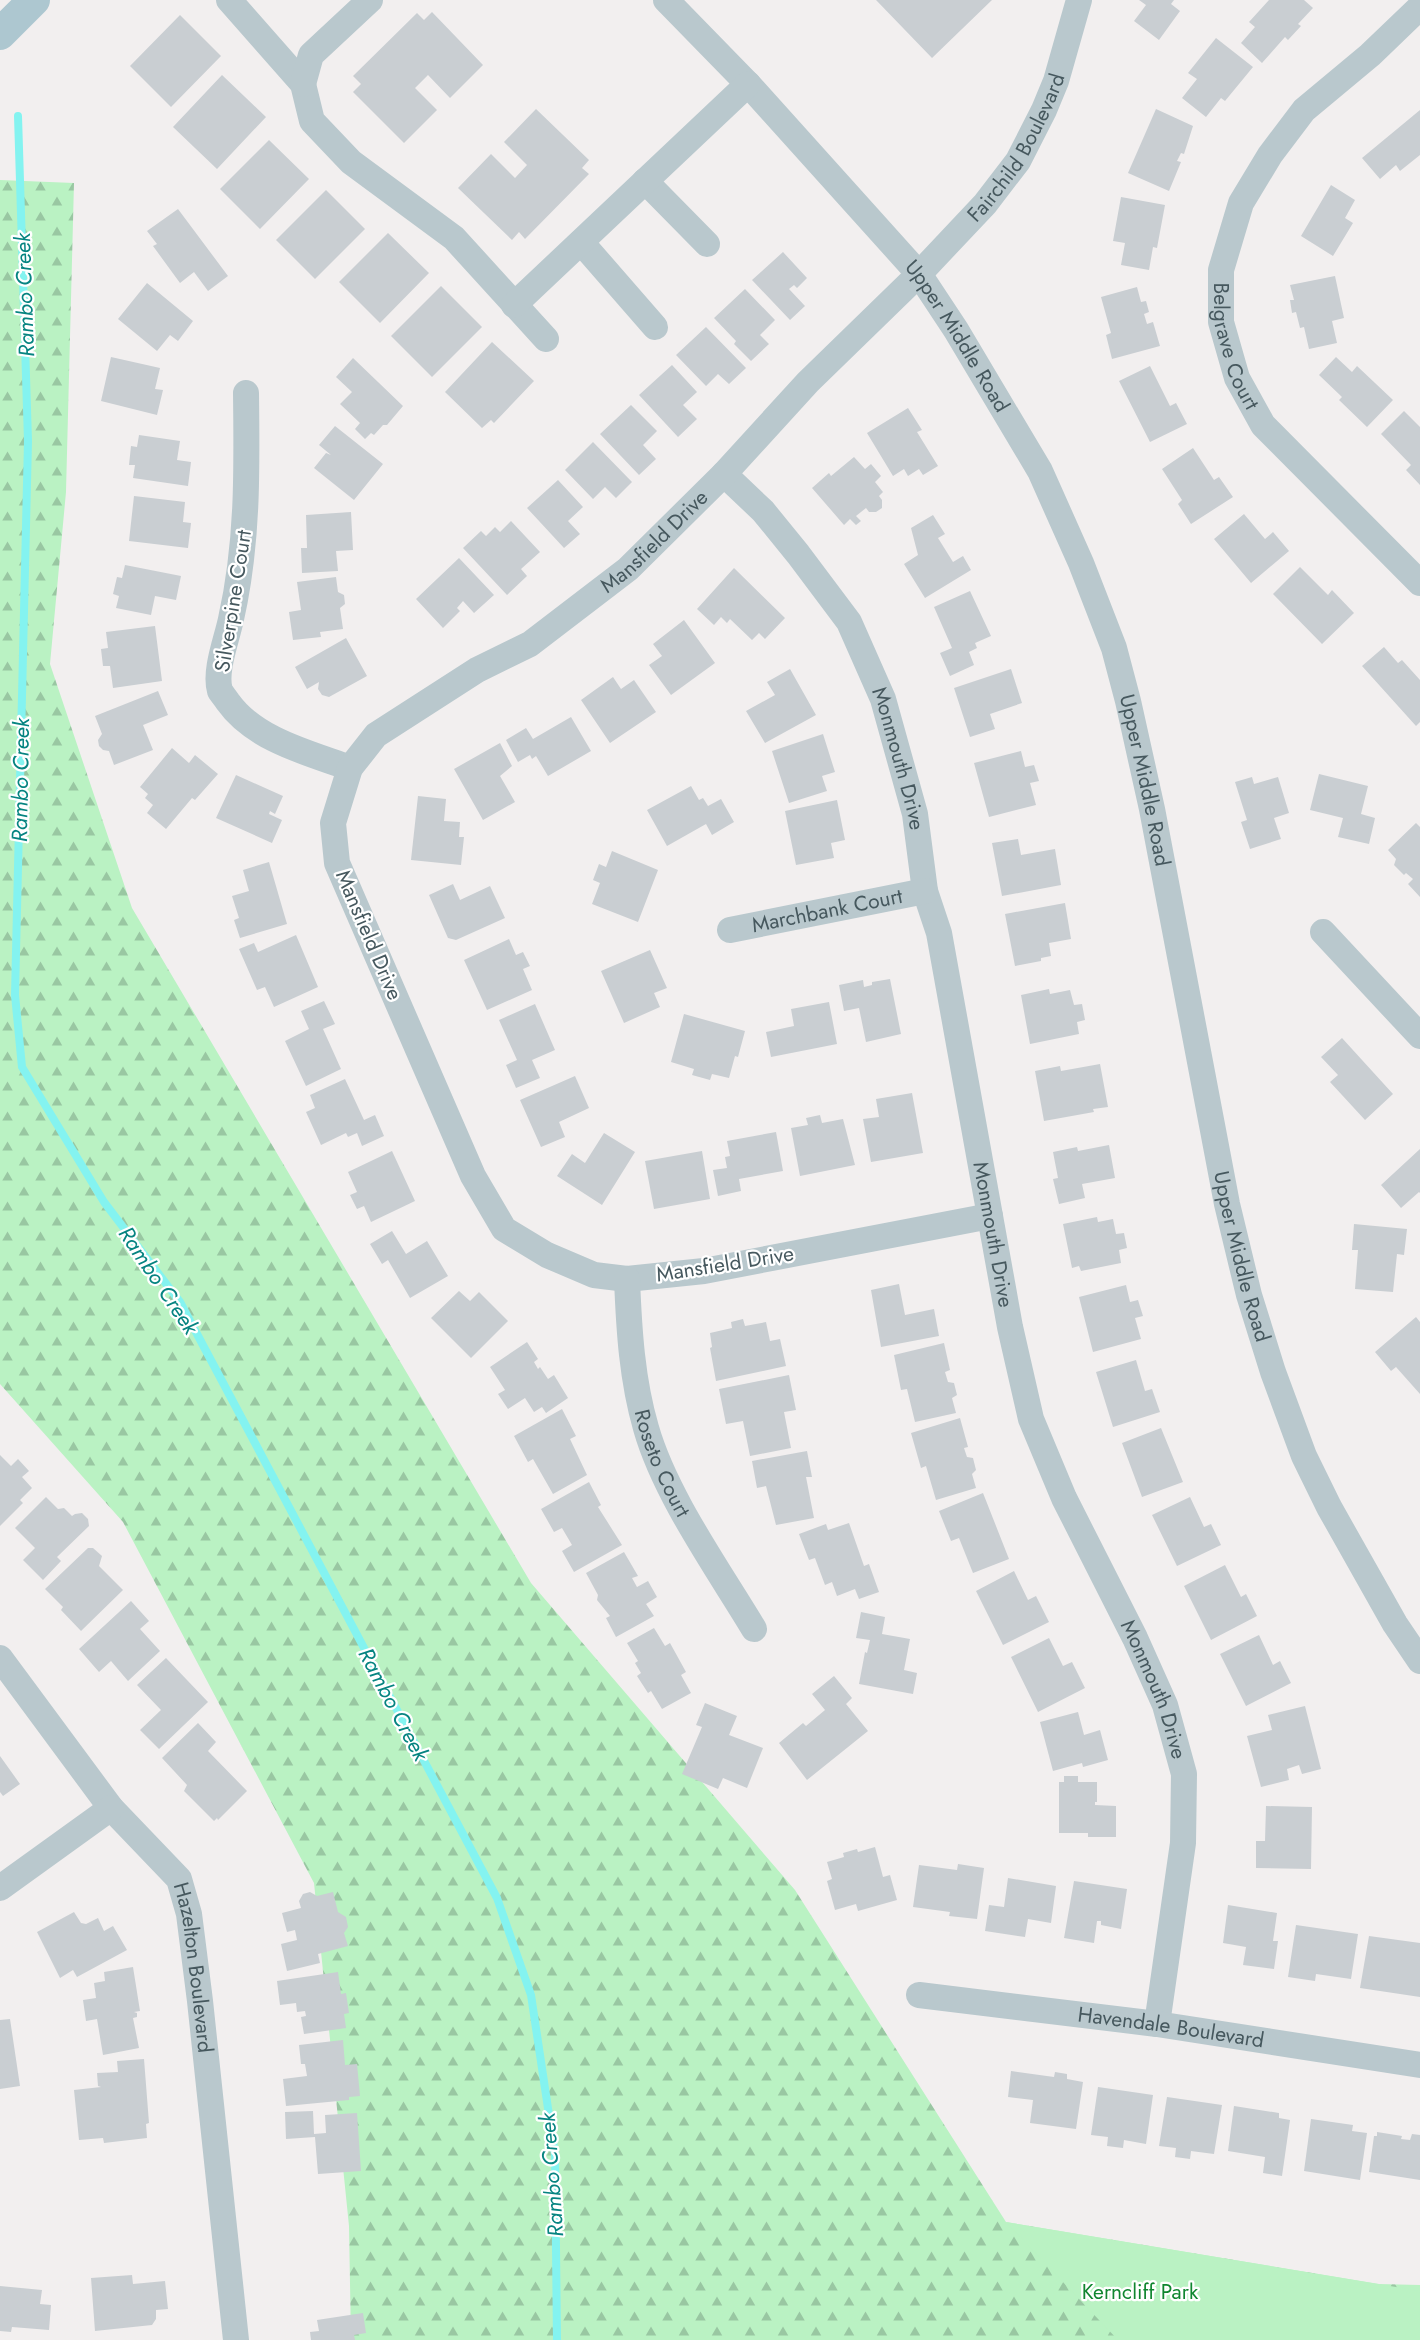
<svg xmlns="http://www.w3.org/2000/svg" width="1420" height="2340" viewBox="0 0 1420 2340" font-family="Jost,sans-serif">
<defs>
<pattern id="forest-firs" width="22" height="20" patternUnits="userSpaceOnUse" patternTransform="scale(1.5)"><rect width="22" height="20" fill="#baf2c3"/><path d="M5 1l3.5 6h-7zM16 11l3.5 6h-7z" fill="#99c7a2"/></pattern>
</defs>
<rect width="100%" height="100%" fill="#f2efef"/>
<path fill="url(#forest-firs)" d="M0,180L74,183L66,492L50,664L132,908L531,1583L795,1890L1006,2222L1379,2284L1420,2285V2340H351L349,2226L314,1883L123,1522L0,1384Z"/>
<path fill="#baf2c3" d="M1006,2222L1420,2291V2340H1118Z"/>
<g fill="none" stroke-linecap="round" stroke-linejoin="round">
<path stroke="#84f3f0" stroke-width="8" d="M18,116L28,441L15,995L22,1067L104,1202L180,1302L497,1898L531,1995L555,2155L557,2340"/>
</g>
<path fill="#c9ced2" d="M876,0H992L932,58Z
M1139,0H1174L1171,4L1180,11L1159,40L1134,21L1146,5Z
M1269,0H1304L1313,8L1298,24L1301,26L1288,40L1285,37L1262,63L1241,43L1255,27L1249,22Z
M432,12L483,65L450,98L428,75L415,88L437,110L404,143L353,92L361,84L353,76L417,13L424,20Z
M180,15L221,56L171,107L130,66Z
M1216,38L1253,67L1225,101L1221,98L1206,117L1182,98L1197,79L1188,73Z
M222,75L266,117L217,169L173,127Z
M536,109L589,160L582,168L589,174L525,239L519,232L512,240L458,188L491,154L515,178L527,165L504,142Z
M1156,109L1193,126L1184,154L1181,153L1177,161L1181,162L1169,191L1128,173Z
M1420,110V155L1400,171L1396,165L1380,179L1362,158Z
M269,140L309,179L260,229L220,189Z
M1331,185L1355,200L1345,218L1353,223L1333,256L1301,236Z
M326,190L365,229L315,279L276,240Z
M1121,197L1165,205L1157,248L1153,247L1149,270L1121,265L1125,243L1113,241Z
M178,209L228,276L208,291L194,272L180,283L153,246L157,244L147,231Z
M388,233L429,273L380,323L339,282Z
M783,252L807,278L797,288L794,285L789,289L805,306L790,320L752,280Z
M1335,276L1344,318L1332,321L1337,343L1309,349L1304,327L1300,328L1296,312L1292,313L1290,300H1294L1290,285Z
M147,283L193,321L178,341L170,335L157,351L118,319Z
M441,286L482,327L432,377L391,336Z
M1137,287L1141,302L1146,301L1149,312L1144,314L1147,324L1153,322L1160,346L1112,359L1106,335L1111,333L1101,297Z
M745,289L775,320L760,335L769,344L751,361L734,344L736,341L714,318Z
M706,327L746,368L729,384L718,374L706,386L676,355Z
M492,342L534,381L494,423L491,420L482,428L445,392Z
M111,357L160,368L155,389L163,390L157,415L101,401Z
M1336,357L1352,372L1357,366L1393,400L1367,427L1339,400L1342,397L1319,375Z
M353,358L403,406L387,425H383L374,435L371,433L365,439L355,429L360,423L340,404L352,392L336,377Z
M672,365L697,392L683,405L697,419L678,437L639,395Z
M1150,366L1170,406L1176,403L1187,424L1150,442L1119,381Z
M631,405L657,431L643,445L656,459L639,475L600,434Z
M908,408L922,430L917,432L938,466L923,475L919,469L908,476L904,469L893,476L867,433Z
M1404,411L1420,427V485L1406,470L1411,465L1381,434Z
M335,426L383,464L354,500L314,468L326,453L331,455L319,445Z
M139,435L180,441L177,460L191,462L188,486L133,478L135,465H129L131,446L137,447Z
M593,442L632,482L616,498L605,487L593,499L565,470Z
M1193,448L1214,480L1219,477L1233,497L1191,524L1178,504L1182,500L1162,469Z
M854,457L865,469L871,464L881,476L875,482L883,492L879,496L882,500V508L876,512H869L866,508L856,516L861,521L856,525L850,519L844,525L812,488L829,473L831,476Z
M558,480L583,507L568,521L580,534L564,548L527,508Z
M134,496L185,502L183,522L191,523L188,548L129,541Z
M351,512L353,550L336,551L338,571L302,573L301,548H307L306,515Z
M1244,514L1265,539L1273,532L1289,551L1251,583L1214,539Z
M933,515L945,534L938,538L953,562L963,556L971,570L925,598L904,564L918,555L911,528Z
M511,521L540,552L521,569L527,576L507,595L463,548L481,531L486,536L495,527L500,532Z
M459,558L494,595L474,613L463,601L457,608L460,611L443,628L416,599Z
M125,565L181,576L176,600L155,596L151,615L116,608L119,596L113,594L117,577L122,578Z
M1300,567L1328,595L1332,590L1354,613L1322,644L1273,594Z
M734,568L785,618L765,639L759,633L752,640L730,619L727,623L721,617L714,625L697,609Z
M336,577L338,592L344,595L345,604L340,608L343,629L320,632L321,637L293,640L289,612L301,610L297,582Z
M970,591L991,636L975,643L977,648L969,652L974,665L950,676L940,653L952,648L934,607Z
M684,620L715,663L671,695L649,665L662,656L653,644Z
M155,626L162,681L113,688L110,666H103L101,649L108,648L106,632Z
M346,638L367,676L329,697L322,695L318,689L319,682L307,689L295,667Z
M1384,647L1398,663L1402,660L1420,680V722L1416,726L1362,666Z
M790,669L816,715L765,743L746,711L775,695L767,682Z
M1011,669L1022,703L990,714L995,729L970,737L954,688Z
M613,677L621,689L634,680L656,712L610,743L581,700Z
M158,691L168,715L143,725L153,750L114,765L109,751L103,750L99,746L98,740L102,734L95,716Z
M571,717L591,751L548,776L536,756L532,759L530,755L518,762L506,740L526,728L533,739Z
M823,734L835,772L822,776L827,791L789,803L772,751Z
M500,743L512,766L500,776L515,802L483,820L454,769Z
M172,748L189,763L195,755L218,774L195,800L192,798L166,829L147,813L153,805L145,798L148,794L140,787Z
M1021,751L1025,767L1034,765L1039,781L1030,783L1036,805L989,817L974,763Z
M1319,774L1368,786L1361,814L1375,818L1369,844L1338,837L1343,818L1310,810Z
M236,775L283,796L275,814L270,811L269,814L282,820L272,843L216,818Z
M1252,777L1254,784L1278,777L1289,813L1274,818L1281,839L1250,849L1241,822L1247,820L1235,782Z
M691,786L699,800L703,798L708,806L721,799L734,822L712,835L706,824L667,846L647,810Z
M418,796L446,799L444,821L460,822L459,837H464L461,865L411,860Z
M837,800L845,840L831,843L834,858L796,865L785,811Z
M1416,823L1420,827V897L1408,884L1413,879L1406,873L1404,875L1394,865L1396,859L1388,850Z
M1018,839L1021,855L1055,849L1061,885L1002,896L992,843Z
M612,851L658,870L638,922L592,904L600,883L593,880L599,864L606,867Z
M269,862L287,924L240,938L234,920L239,918L232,896L249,891L243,870Z
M453,884L460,900L490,886L505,918L456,940L448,938L429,895Z
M1065,903L1071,939L1049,943L1051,956L1041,958V961L1015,966L1005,914Z
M296,935L318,987L274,1007L265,987L257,990L239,949L254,943L258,952Z
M509,939L516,955L523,952L530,966L523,969L532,990L487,1010L464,960Z
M650,950L667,988L654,993L660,1007L624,1023L601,971Z
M890,979L901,1034L866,1042L859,1008L844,1011L839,985L863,980L864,987L872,985V982Z
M1049,989L1050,994L1070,990L1074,1005L1082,1004L1085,1020L1077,1022L1079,1034L1030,1044L1021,995Z
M324,1001L335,1024L323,1029L341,1069L306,1086L285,1041L309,1029L301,1011Z
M829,1002L837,1044L771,1057L766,1032L794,1026L791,1009Z
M535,1004L555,1050L532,1060L540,1078L516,1088L506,1065L517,1060L499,1020Z
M684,1014L745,1031L738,1057L735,1056L729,1078L712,1074L710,1080L692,1075L694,1069L671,1062Z
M1342,1038L1393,1094L1365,1120L1330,1082L1338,1075L1321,1057Z
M1100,1064L1108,1107L1093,1109L1094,1112L1044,1121L1035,1071L1060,1066L1061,1071Z
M575,1076L589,1108L559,1122L565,1137L541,1147L520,1100Z
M345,1079L364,1120L375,1115L384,1136L362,1146L357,1133L348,1137L346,1133L321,1145L306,1112L315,1108L310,1095Z
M912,1093L923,1153L871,1162L863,1119L879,1117L876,1099Z
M820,1115L822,1123L843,1119L855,1165L800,1176L791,1128L808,1125L806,1118Z
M776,1132L783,1171L739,1179L741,1191L718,1196L713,1170L727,1168L725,1157L730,1156L727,1141Z
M604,1133L635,1152L602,1205L557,1176L572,1154L585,1163Z
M1109,1145L1115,1178L1082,1184L1085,1198L1059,1204L1053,1179L1058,1178L1053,1152L1077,1147L1078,1151Z
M1420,1149V1193L1419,1192L1401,1208L1381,1185Z
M392,1151L415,1201L371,1222L364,1206L357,1209L350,1195L357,1192L348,1172Z
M702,1151L710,1199L654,1209L645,1161Z
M1097,1217L1098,1222L1113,1219L1116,1234L1124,1233L1127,1248L1119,1250L1121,1263L1081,1271L1079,1266L1072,1268L1063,1224Z
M1354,1224L1407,1229L1404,1255L1397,1254L1393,1292L1355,1289L1358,1250H1352Z
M392,1231L406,1254L427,1241L448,1276L410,1298L388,1260L382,1264L370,1244Z
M899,1284L905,1315L934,1309L939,1336L881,1347L871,1290Z
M1126,1285L1130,1302L1138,1300L1143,1316L1135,1318L1141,1339L1093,1352L1079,1297Z
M459,1291L470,1301L479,1292L508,1321L471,1358L431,1318Z
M1416,1317L1420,1322V1394L1396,1367L1391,1371L1375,1352Z
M743,1319L745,1326L766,1322L770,1341L780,1339L786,1366L716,1381L710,1348L712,1347L710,1333L732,1328L731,1322Z
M527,1342L538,1359L534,1362L538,1369L540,1367L548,1379L554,1375L568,1398L546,1413L542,1407L534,1412L525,1398L508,1409L498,1394L505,1390L490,1367Z
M944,1343L950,1370L945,1372L948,1382L954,1383L957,1395L952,1398L956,1413L915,1422L907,1389L901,1390L894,1355Z
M1136,1360L1145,1391L1152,1389L1160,1412L1113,1427L1096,1372Z
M789,1375L796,1410L784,1412L791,1448L750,1456L743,1421L726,1424L719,1389Z
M562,1409L576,1436L570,1439L587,1475L553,1494L533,1459L528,1462L514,1436Z
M960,1418L968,1447L964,1448L967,1457L973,1458L976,1470L972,1474L976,1488L936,1500L926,1466L921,1468L911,1433Z
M1161,1428L1183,1482L1142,1497L1122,1443Z
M807,1451L812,1477H806L814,1518L776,1525L766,1486L757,1488L752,1461Z
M0,1455L11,1466L18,1459L29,1471L22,1477L32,1488L20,1500L23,1503L0,1526Z
M589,1482L601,1505L598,1507L622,1545L574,1572L562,1551L572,1545L562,1528L554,1532L541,1509Z
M983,1493L1009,1559L973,1573L959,1538L951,1541L939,1511Z
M46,1497L58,1509L64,1508L72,1516L75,1514L82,1513L88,1519L89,1526L57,1557L61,1561L43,1580L23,1560L35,1548L15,1528Z
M1190,1497L1204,1527L1211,1524L1221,1545L1177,1566L1152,1515Z
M849,1523L864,1566L869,1564L879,1592L859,1599L855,1589L837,1596L832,1582L825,1585L815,1558L809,1560L799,1534L826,1524L828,1530Z
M88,1548H93L102,1556L99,1566L123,1590L81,1631L61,1610L63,1607L45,1589Z
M624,1552L638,1576L632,1578L637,1587L648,1581L657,1597L646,1604L654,1616L616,1637L606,1618L610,1616L597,1600L598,1595L586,1573Z
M1225,1565L1241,1597L1246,1594L1257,1616L1211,1640L1184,1586Z
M1014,1571L1028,1600L1036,1596L1049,1622L1003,1645L976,1591Z
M131,1601L149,1621L140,1629L160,1651L128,1681L111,1661L99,1672L79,1649Z
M861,1612L885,1617L882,1634L910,1639L904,1670L917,1673L913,1694L859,1684L865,1652L867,1653L870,1640L856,1638Z
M654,1628L665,1646L670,1643L686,1672L681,1675L691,1693L662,1709L651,1691L648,1693L637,1676L641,1673L635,1663L638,1661L627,1643Z
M1259,1635L1273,1665L1280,1661L1291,1683L1246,1706L1220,1654Z
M1049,1638L1063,1666L1072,1662L1085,1688L1038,1712L1011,1657Z
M166,1658L208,1702L159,1749L140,1730L161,1710L137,1685Z
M834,1676L852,1698L846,1704L868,1731L807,1780L779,1743L803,1723L806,1726L825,1710L812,1694Z
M705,1703L737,1716L729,1735L763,1748L747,1788L723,1778L718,1789L682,1774L702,1727L696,1725Z
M1305,1706L1321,1769L1302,1774L1299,1765L1287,1769L1289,1780L1261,1787L1247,1736L1272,1730L1268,1715Z
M1078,1712L1084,1735L1100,1730L1108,1760L1083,1767L1082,1763L1053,1771L1040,1722Z
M198,1723L216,1742L208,1751L247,1791L218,1820L217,1818L214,1821L184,1791L187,1785L162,1758Z
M0,1756L20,1784L3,1796L0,1792Z
M1064,1776H1078V1782H1097V1802H1095V1805L1116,1806V1837H1088V1833H1059V1782H1064Z
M1266,1806L1312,1807L1311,1869L1256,1868V1841H1265Z
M875,1847L883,1877L890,1875L897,1900L858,1911L856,1904L835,1910L827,1881L832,1879L827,1862L844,1857L843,1853L857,1849L858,1852Z
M958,1864L984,1868L977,1919L949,1916L950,1912L913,1907L919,1865L957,1870Z
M1008,1878L1056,1886L1051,1923L1028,1919L1025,1937L985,1931L989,1905L1004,1907Z
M1074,1881L1127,1889L1121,1929L1101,1925V1921H1097L1094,1943L1064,1938Z
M310,1892L317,1896L333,1892L338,1912L346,1917L348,1927L344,1933L348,1946L318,1954L320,1963L287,1971L281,1944L297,1940L295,1930L287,1932L282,1913L301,1908L299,1901L303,1894Z
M1228,1905L1277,1913L1273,1941H1278L1274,1969L1243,1965L1246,1947L1223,1943Z
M74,1912L81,1923L86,1924L98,1918L104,1931L113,1926L127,1950L77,1977L73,1970L60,1978L37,1932Z
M1296,1925L1358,1934L1351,1979L1316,1974L1315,1981L1288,1977Z
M1369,1936L1420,1943V1997L1360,1988Z
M133,1967L140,2011L134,2012L137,2013V2017L133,2018L139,2048L103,2055L97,2019L86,2021L83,2000L96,1998L94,1983L105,1981L104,1972Z
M338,1972L341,1994L346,1993L349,2013L344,2014L346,2028L304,2034L301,2017L306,2016L305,2011L297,2012L296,2003L280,2005L277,1981Z
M10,2019L20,2086L0,2089V2020Z
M343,2040L345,2065L357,2064L360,2096L349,2097V2100L286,2106L283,2079L307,2076L305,2064H301L299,2045Z
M144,2059L149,2123L146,2124L147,2138L104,2143L103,2138L79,2140L74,2090L101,2087L98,2086L97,2073L118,2072L117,2061Z
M1011,2071L1054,2077L1055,2072L1067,2074V2079L1083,2082L1076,2129L1030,2123L1033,2100L1008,2097Z
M1098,2087L1153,2095L1146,2144L1124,2140L1123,2148L1107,2146L1108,2137L1091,2135Z
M1167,2097L1222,2105L1214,2154L1191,2151L1190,2159L1175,2157L1176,2148L1159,2146Z
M1234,2106L1279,2113V2118L1290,2120L1282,2176L1263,2173L1265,2157L1228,2151Z
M313,2111L314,2134L326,2133L325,2115L357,2113L361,2171L318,2174L315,2137L286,2139L285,2112Z
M1311,2119L1353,2125L1352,2131L1367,2133L1360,2180L1304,2171Z
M1377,2132L1402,2136L1401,2139L1410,2140L1412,2134L1420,2135V2180L1369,2172L1374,2136H1377Z
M132,2275L133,2284L165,2281L168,2309L156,2310V2319L152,2325L95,2331L91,2278Z
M0,2286L42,2290L40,2304L51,2305L49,2330L12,2327L11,2332L0,2331Z
M363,2313L366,2333L354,2335L355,2340H311L310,2332L319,2331L317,2320Z"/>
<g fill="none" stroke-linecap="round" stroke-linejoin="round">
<g stroke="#b9c8cd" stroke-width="26">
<path d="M229,0L303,84L312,121L351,162L454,238L546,339"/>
<path id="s1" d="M666,0L748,84L919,274L956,330L1040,471L1081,563L1114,648L1128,701L1152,809L1227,1204L1249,1295L1273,1372L1304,1456L1329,1507L1395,1624L1420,1661"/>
<path id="s2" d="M1420,7L1370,55L1304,110L1270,155L1241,203L1221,270V322L1237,378L1263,425L1420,583"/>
<path d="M303,84L311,55L370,0"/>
<path d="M645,181L707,244"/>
<path d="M581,242L655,327"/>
<path d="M514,305L748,84"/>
<path d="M246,393C247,470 248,544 231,619C227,639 214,671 220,691C222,694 226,699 228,702C255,740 309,753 350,768"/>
<path id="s3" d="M724,474L763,511L798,554L849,622L883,699L915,814L925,891L939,933L1010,1327L1031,1419L1064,1498L1135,1638L1165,1705L1184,1774L1183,1843L1157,2024"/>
<path id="s4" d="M730,930L925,891"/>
<path d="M1323,932L1420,1036"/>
<path id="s5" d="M990,1216L704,1271L627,1279L594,1275L547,1255L504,1229L473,1176L337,863L333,823L350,768L376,735L477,670L530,644L628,569L724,474L808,382L919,274L985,204L1018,161L1044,110L1056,81L1079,0"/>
<path id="s6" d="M627,1279C629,1330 632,1380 646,1428C665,1495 718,1569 754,1629"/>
<path id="s7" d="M0,1658L111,1808L179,1879L189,1914L200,2001L236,2340"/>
<path d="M0,1888L111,1808"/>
<path id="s8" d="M919,1995L1157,2024L1420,2065"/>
</g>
<path stroke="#adc7d0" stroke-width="32" d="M0,34L34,0"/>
</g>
<g text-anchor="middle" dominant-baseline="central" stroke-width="4.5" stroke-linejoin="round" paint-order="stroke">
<g font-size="21" fill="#46585e" stroke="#fff">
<text stroke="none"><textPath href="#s5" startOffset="1924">Fairchild Boulevard</textPath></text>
<text stroke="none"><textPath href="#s1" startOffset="446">Upper Middle Road</textPath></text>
<text stroke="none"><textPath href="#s2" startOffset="416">Belgrave Court</textPath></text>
<text stroke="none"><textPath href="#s5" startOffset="1386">Mansfield Drive</textPath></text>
<text transform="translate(233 601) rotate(-81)">Silverpine Court</text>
<text stroke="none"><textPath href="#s3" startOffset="340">Monmouth Drive</textPath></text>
<text stroke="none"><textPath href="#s1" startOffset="932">Upper Middle Road</textPath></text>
<text stroke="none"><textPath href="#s4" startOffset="99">Marchbank Court</textPath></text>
<text transform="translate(369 935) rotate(67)">Mansfield Drive</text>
<text stroke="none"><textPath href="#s3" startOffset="826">Monmouth Drive</textPath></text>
<text stroke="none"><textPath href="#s1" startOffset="1418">Upper Middle Road</textPath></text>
<text transform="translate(725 1264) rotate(-9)">Mansfield Drive</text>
<text stroke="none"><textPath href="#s6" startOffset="189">Roseto Court</textPath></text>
<text stroke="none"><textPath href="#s3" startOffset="1312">Monmouth Drive</textPath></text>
<text stroke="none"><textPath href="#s7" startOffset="375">Hazelton Boulevard</textPath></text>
<text stroke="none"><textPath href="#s8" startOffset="254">Havendale Boulevard</textPath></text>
</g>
<g font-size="21" fill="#108630" stroke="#fff">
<text x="1140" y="2292">Kerncliff Park</text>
</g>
<g font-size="22" font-style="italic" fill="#068481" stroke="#fff">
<text transform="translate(24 295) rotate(-92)">Rambo Creek</text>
<text transform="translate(20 780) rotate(-89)">Rambo Creek</text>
<text transform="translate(159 1280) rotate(56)">Rambo Creek</text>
<text transform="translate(394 1704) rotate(62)">Rambo Creek</text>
<text transform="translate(551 2175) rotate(-94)">Rambo Creek</text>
</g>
</g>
</svg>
